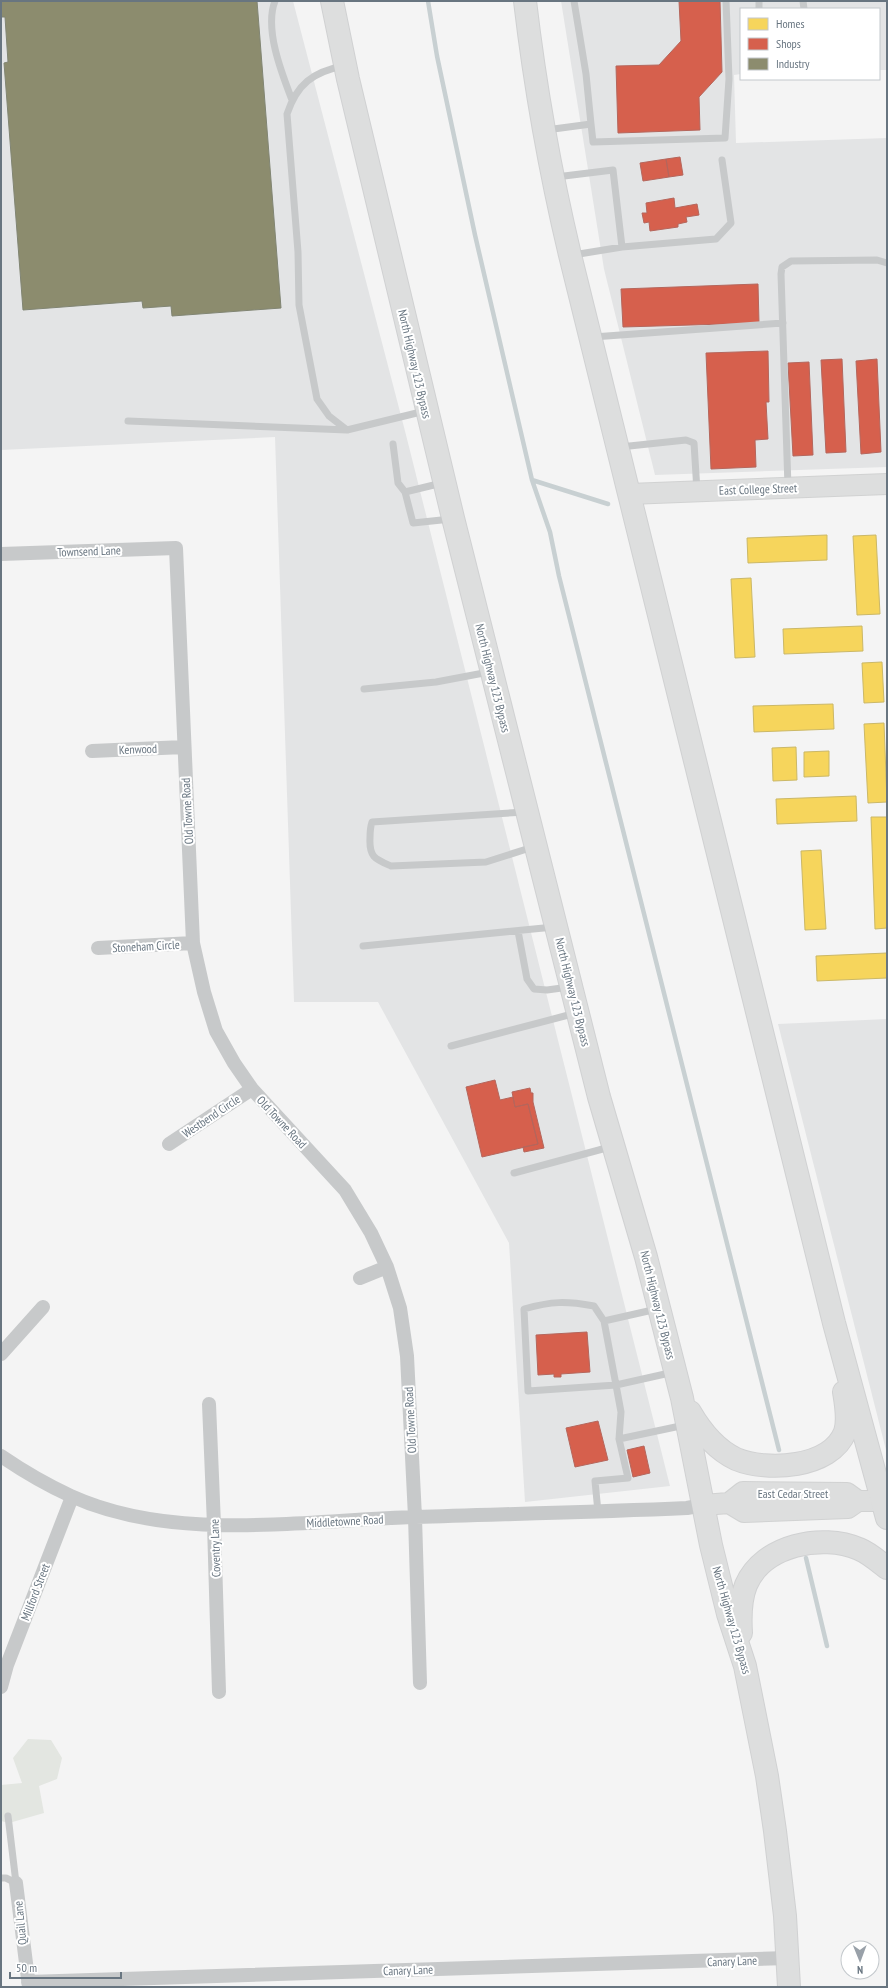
<svg xmlns="http://www.w3.org/2000/svg" width="888" height="1988" viewBox="0 0 888 1988" font-family="'PT Sans Narrow',sans-serif">
<rect width="100%" height="100%" fill="#f4f4f4"/>
<path fill="#e3e4e5" d="M1,1H293L405,431L670,1486L525,1502L509,1243L378,1002H294L275,437L1,450Z
M561,1H887V70H879V9H741V74L734,75L736,143L887,138V467L655,475L604,269Z
M887,1019V1454L778,1024Z"/>
<path fill="#e3e6e1" d="M28,1739L51,1740L62,1758L57,1779L39,1786L44,1813L9,1823L1,1821V1785L22,1783L13,1758Z"/>
<path fill="#f6d55c" stroke="#cbb867" d="M827,535V560L748,563L747,538Z
M876,535L880,614L857,615L853,536Z
M751,578L755,657L735,658L731,579Z
M862,626L863,651L784,654L783,629Z
M882,662L884,702L864,703L862,663Z
M833,704L834,729L754,732L753,706Z
M884,723L887,802L868,803L864,724Z
M796,747L797,780L773,781L772,748Z
M829,751V776L804,777V752Z
M856,796L857,821L777,824L776,799Z
M871,817H887V928L875,929Z
M821,850L826,929L805,930L801,851Z
M887,953V978L817,981L816,956Z"/>
<path fill="#d6604d" stroke="#b5665c" d="M679,1H720L722,72L699,97L700,130L618,133L616,66L659,65L681,41Z
M680,157L683,175L669,177L666,159Z
M666,159L669,177L643,181L640,163Z
M674,198L675,208L697,204L699,215L686,217L687,222L678,224V227L650,231L649,222L644,223L642,213H647L646,203Z
M758,284L759,323L623,327L621,289Z
M768,351L769,402H766L768,439L755,440L756,467L711,469L706,353Z
M842,359L846,452L826,453L821,360Z
M877,359L881,452L861,454L856,361Z
M809,362L813,455L793,456L788,363Z
M495,1080L500,1100L513,1097L515,1107L528,1104L538,1144L482,1157L466,1087Z
M530,1088L531,1093H533V1102L544,1148L524,1152L523,1147L538,1144L528,1104L515,1107L512,1092Z
M587,1332L590,1372L561,1374V1377H554V1374L538,1375L536,1335Z
M598,1421L608,1460L575,1467L566,1428Z
M644,1446L650,1473L633,1477L627,1450Z"/>
<path fill="#8c8c6e" stroke="#818573" d="M1,1H257L281,308L172,316L171,306L143,308L142,301L23,310L4,63L8,62L5,17H1Z"/>
<g fill="none" stroke-linecap="round" stroke-linejoin="round">
<path stroke="#c8d0d2" stroke-width="4.5" d="M428,1L437,56L475,235L532,480L550,532L559,576L779,1450
M532,480L608,504
M806,1558L827,1646"/>
<defs>
<path id="secondary" d="M629,494L887,484
M729,1503L744,1512L848,1508L858,1501H887
M703,1505L729,1503L743,1492L847,1493L858,1501"/>
<path id="primary" d="M332,1L348,79L453,518L599,1097L646,1257L682,1398L711,1545L728,1614L745,1666L767,1776L775,1831L785,1916L789,1987
M525,1C535,86 550,171 570,255L834,1323L887,1518
M690,1412C701,1431 715,1449 736,1459C767,1472 831,1468 845,1432C849,1420 846,1404 844,1392
M741,1633C740,1617 740,1600 746,1585C763,1545 822,1533 859,1549C869,1553 878,1561 887,1568"/>
</defs>
<use href="#secondary" stroke="#d1d2d2" stroke-width="22"/>
<use href="#primary" stroke="#d0d1d2" stroke-width="24"/>
<path stroke="#c7c9ca" stroke-width="7" d="M275,1C264,29 282,74 292,100
M574,1L586,74L591,124
M759,1V9
M803,1L804,9
M343,66C313,72 297,84 287,114L298,252L299,305L317,399L329,416L347,430L425,411
M546,130L591,124L593,142L725,138L729,79L726,1
M556,177L613,170L622,247
M573,255L622,247L716,239L731,223L722,160
M593,337L783,323
M128,421L347,430
M393,444L398,483L405,492
M620,447L686,440L694,443L697,491
M442,483L405,492L413,523L451,519
M788,487L781,274L782,267L791,261L877,260L887,263
M364,689L436,682L489,672
M525,812L372,822C370,828 370,833 370,838C369,857 375,859 391,866L486,862L533,847
M518,931L527,979L534,989L547,990L569,987
M363,946L554,927
M451,1046L576,1013
M514,1173L610,1147
M604,1321L594,1306C566,1301 552,1301 524,1309L528,1391L616,1385L604,1321L657,1309
M619,1439L685,1425
M598,1512L595,1481L628,1478L619,1439L621,1412L616,1385L674,1372
M8,1816L16,1883
M1,1878H6L16,1883"/>
<path stroke="#c7c9ca" stroke-width="14" d="M1,554L176,548L193,943L204,992L216,1031L234,1063L252,1089L345,1190L371,1233L387,1267L400,1308L407,1356L415,1517L420,1683
M92,751L184,747
M98,948L193,943
M169,1144L252,1089
M360,1278L387,1267
M1,1354L43,1307
M209,1404L214,1525L219,1692
M1,1456C23,1471 47,1485 71,1496C174,1543 307,1520 416,1517C507,1514 597,1512 687,1508L703,1505
M1,1687L7,1665L72,1497
M16,1883L29,1987
M28,1982L788,1958"/>
<use href="#secondary" stroke="#dddede" stroke-width="20"/>
<use href="#primary" stroke="#dddede" stroke-width="22"/>
</g>
<g text-anchor="middle" dominant-baseline="central" stroke-width="4" stroke-linejoin="round" paint-order="stroke">
<g font-size="12" fill="#687580" stroke="#fff">
<text transform="translate(415 364) rotate(77)">North Highway 123 Bypass</text>
<text transform="translate(758 489) rotate(-2)">East College Street</text>
<text transform="translate(89 551) rotate(-2)">Townsend Lane</text>
<text transform="translate(493 678) rotate(76)">North Highway 123 Bypass</text>
<text transform="translate(138 749) rotate(-2)">Kenwood</text>
<text transform="translate(187 811) rotate(-93)">Old Towne Road</text>
<text transform="translate(146 946) rotate(-3)">Stoneham Circle</text>
<text transform="translate(573 992) rotate(76)">North Highway 123 Bypass</text>
<text transform="translate(211 1116) rotate(-34)">Westbend Circle</text>
<text transform="translate(282 1122) rotate(47)">Old Towne Road</text>
<text transform="translate(658 1305) rotate(76)">North Highway 123 Bypass</text>
<text transform="translate(410 1420) rotate(-93)">Old Towne Road</text>
<text x="793" y="1493">East Cedar Street</text>
<text transform="translate(345 1521) rotate(-3)">Middletowne Road</text>
<text transform="translate(215 1548) rotate(-92)">Coventry Lane</text>
<text transform="translate(35 1592) rotate(-69)">Millford Street</text>
<text transform="translate(732 1620) rotate(74)">North Highway 123 Bypass</text>
<text transform="translate(20 1923) rotate(-96)">Quail Lane</text>
<text transform="translate(732 1961) rotate(-2)">Canary Lane</text>
<text transform="translate(408 1970) rotate(-2)">Canary Lane</text>
</g>
</g>
<rect width="888" height="1988" fill="none" stroke="#687580" stroke-width="4"/>
<rect x="740" y="8" width="140" height="72" fill="#ffffff" stroke="#c3c8cc"/>
<rect x="748" y="18" width="20" height="12" fill="#f6d55c" stroke="#c3c8cc"/>
<text x="776" y="28" font-size="12" fill="#687580">Homes</text>
<rect x="748" y="38" width="20" height="12" fill="#d6604d" stroke="#c3c8cc"/>
<text x="776" y="48" font-size="12" fill="#687580">Shops</text>
<rect x="748" y="58" width="20" height="12" fill="#8c8c6e" stroke="#c3c8cc"/>
<text x="776" y="68" font-size="12" fill="#687580">Industry</text>
<g transform="translate(860 1960) rotate(179)"><circle r="19" fill="#ffffff" stroke="#c3c8cc"/>
<path d="M0-3L7 15L0 10L-7 15Z" fill="#99a1a9"/>
<text y="-6" font-size="11" font-weight="bold" text-anchor="middle" fill="#687580">N</text>
</g>
<path d="M10 1972v6h111v-6" fill="none" stroke="#687580" stroke-width="2"/>
<text x="16" y="1972" font-size="12" fill="#687580" stroke="#ffffff" stroke-width="3" paint-order="stroke">50 m</text>
</svg>
